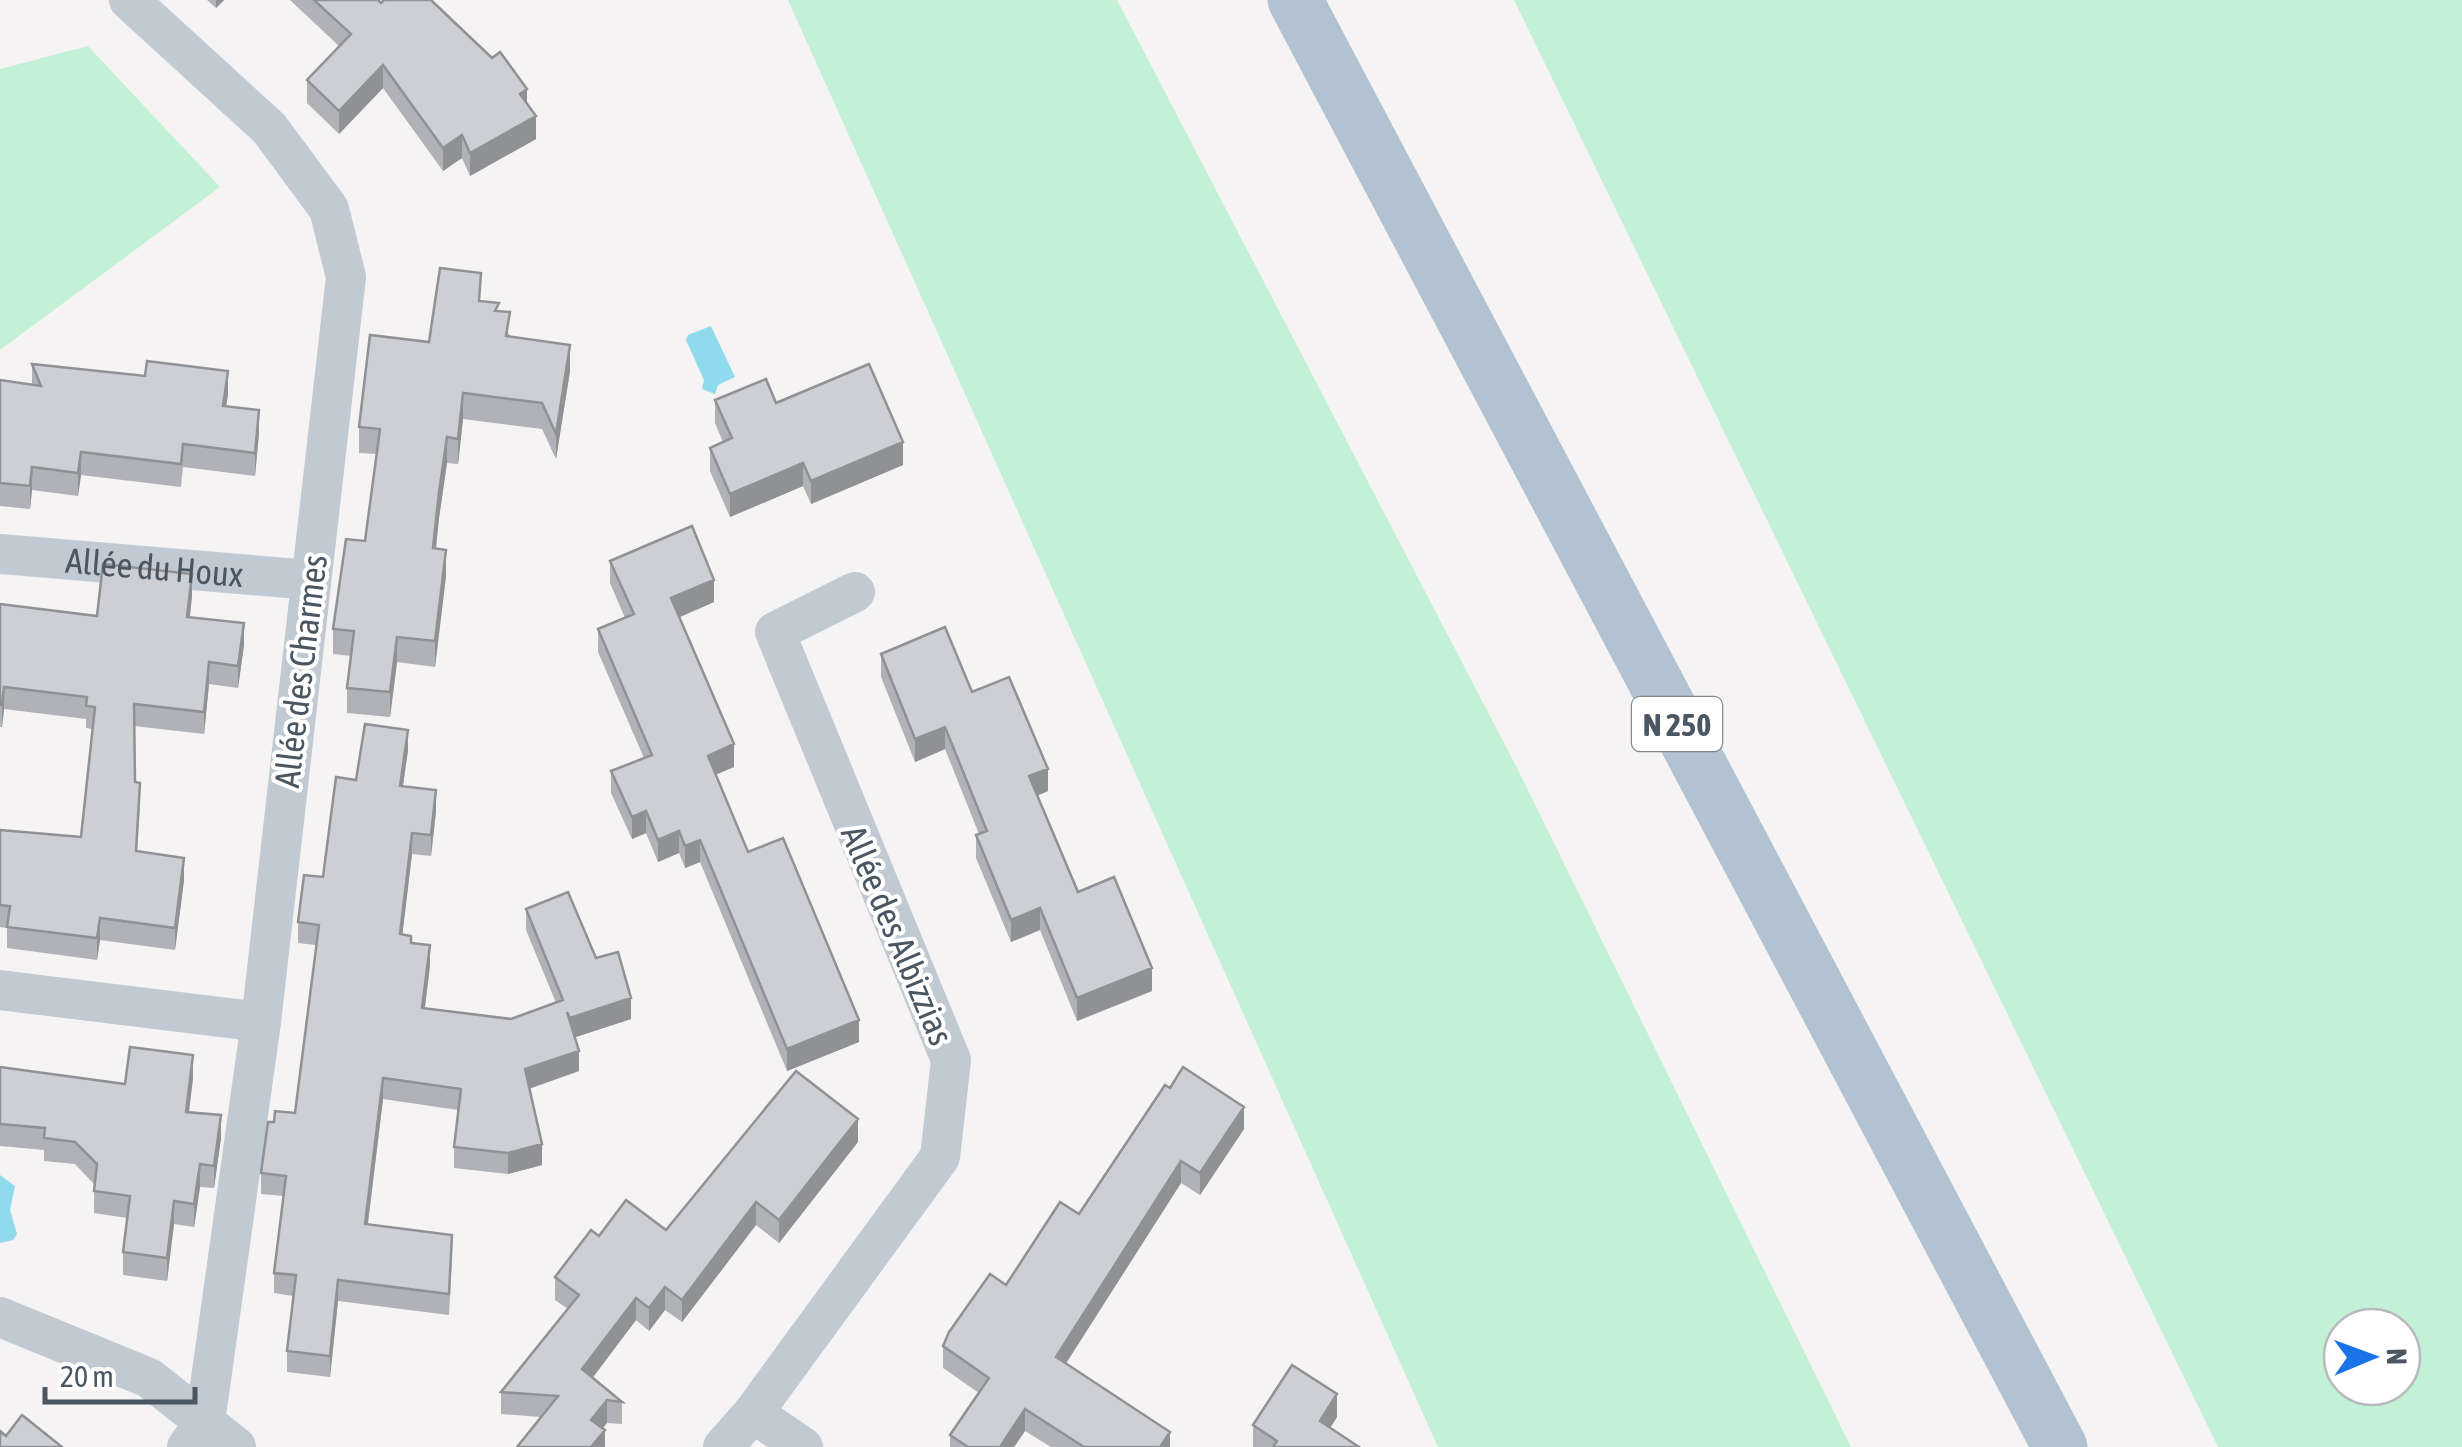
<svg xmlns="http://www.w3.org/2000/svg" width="2462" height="1447" viewBox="0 0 2462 1447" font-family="'Asap Condensed',sans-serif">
<rect width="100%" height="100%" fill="#f5f3f3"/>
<path fill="#c3f1d5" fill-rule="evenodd" d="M788,0H1117L1517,768L1851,1447H1438Z
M1514,0H2462V1447H2218ZM2342,1327H2402V1387H2342Z
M88,46L220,187L0,350V69Z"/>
<path fill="#90daee" d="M711,326L735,377L718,385L715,394L702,389L704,380L686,340L688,335Z
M0,1175L15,1186L10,1210L17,1234L13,1240L0,1243Z"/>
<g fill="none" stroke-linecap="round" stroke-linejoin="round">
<g stroke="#c1cad2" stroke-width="40">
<path d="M129,0L269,128L329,209L346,277L261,1022L205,1422L187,1447"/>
<path id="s1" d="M0,554L311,580"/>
<path d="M0,990L261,1022"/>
<path d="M0,1317L149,1378L236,1447"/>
<path d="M753,1413L803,1447"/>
<path d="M723,1447L753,1413L940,1157L951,1060L775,632L855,592"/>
</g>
<path stroke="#b3c2d1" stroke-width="55" d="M1295,0L2060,1447"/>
</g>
<path fill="#b0b2b7" d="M207,0H224L216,8Z
M290,0H378L527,104L536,139L470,176L462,158L443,171L383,88L339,134L307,103V80L339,46Z
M481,301L499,311L510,337L570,371L556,459L542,429L463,419L458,464L447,463L439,518L436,549L446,576L435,667L397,662L390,717L347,713V688L351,656L333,654V629L365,541L377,454L359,453V427L429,342Z
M32,364L228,394L226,406L259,433L255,476L183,467L181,487L81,475L78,496L32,490L30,509L0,506V380L32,385Z
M715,400L776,403L903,465L811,504L803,486L730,517L710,471V448L723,442L715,423Z
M610,561L714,602L679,617L734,767L716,774L748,852L859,1042L787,1071L700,862L685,868L679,853L658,862L646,833L632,839L611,793V771L644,758L598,652V629L625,618L610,583Z
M192,596L190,617L244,645L238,688L209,684L204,734L134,726L135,782L140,805L137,851L184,880L175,950L100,940L97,960L7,948V928L0,927V830L81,837L93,729L86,728V719L4,709L2,727H0V604L97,616Z
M881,654L972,692L1048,791L1037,796L1078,892L1152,991L1077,1021L1040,930L1011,942L976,858V835L979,834L945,749L915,762L881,677Z
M408,750L403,786L436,811L431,856L412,854L402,935L411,943L430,965L425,1008L511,1019L556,1003L526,930V909L596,958L631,1019L575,1037L579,1071L529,1089L542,1165L508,1174L454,1168V1147L458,1110L383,1099L368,1224L452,1256L449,1315L338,1301L330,1377L287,1372V1351L293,1296L274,1293V1273L284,1196L261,1194V1173L274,1122L295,1113L316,945L298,943V922L323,877L356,780Z
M0,1067L125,1084L193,1078L189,1112L221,1138L214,1188L200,1187L194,1227L174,1224L167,1281L123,1275V1252L127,1218L94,1213V1184L75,1164L44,1161V1150L0,1146Z
M1170,1088L1244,1129L1200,1195L1181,1183L1066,1363L1170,1447H1051L1025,1431L1014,1447H950V1435L979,1393L943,1368V1346L1079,1214Z
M858,1142L779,1243L756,1225L682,1322L665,1310L649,1331L636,1320L592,1378L622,1402V1424L607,1423L603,1428L605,1447L541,1417L501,1414V1392L568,1309L555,1300V1277L599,1236L666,1230Z
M1337,1417L1330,1428L1359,1447H1253V1425Z"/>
<path fill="#909195" d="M216,0H224L216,8Z
M383,65V88L339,134V111Z
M527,89V111L520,94Z
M536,116V139L470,176V153Z
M462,135V158L443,171V148Z
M570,345V371L556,459V434Z
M228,371V394L223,429V406Z
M463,393V419L458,464V439Z
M259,410V433L255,476V453Z
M447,437V463L439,518L433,574V548L439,492Z
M903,442V465L811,504V481Z
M81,452V475L78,496V473Z
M803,463V486L730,517V494Z
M32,467V490L30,509V486Z
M446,550V576L435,667V641Z
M192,574V596L187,639V617Z
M714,580V602L671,621V598Z
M244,623V645L238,688V666Z
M397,637V662L390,717V692Z
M209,662V684L204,734V712Z
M4,687V709L2,727V705Z
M945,727V749L915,762V739Z
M408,730V750L400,806V786Z
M734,744V767L708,778V756Z
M1048,769V791L1029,799V776Z
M436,790V811L431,856V835Z
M646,811V833L632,839V817Z
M679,831V853L658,862V840Z
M412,833V854L400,955V934Z
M700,840V862L685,868V846Z
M184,858V880L175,950V928Z
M1040,908V930L1011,942V920Z
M100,918V940L97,960V938Z
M430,945V965L422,1029V1008Z
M1152,968V991L1077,1021V998Z
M631,998V1019L570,1039V1018Z
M859,1020V1042L787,1071V1049Z
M579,1051V1071L525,1090V1069Z
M193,1055V1078L186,1135V1112Z
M383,1078V1099L365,1245V1224Z
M1244,1107V1129L1200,1195V1173Z
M221,1115V1138L214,1188V1166Z
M858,1119V1142L779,1243V1220Z
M542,1144V1165L508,1174V1153Z
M1181,1161V1183L1056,1379V1357Z
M200,1164V1187L194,1227V1204Z
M174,1201V1224L167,1281V1258Z
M756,1202V1225L682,1322V1300Z
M338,1280V1301L330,1377V1356Z
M665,1287V1310L649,1331V1308Z
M636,1298V1320L582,1392V1369Z
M1337,1394V1417L1320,1444V1421Z
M607,1400V1423L591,1442V1420Z
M1025,1409V1431L1014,1447H1000Z
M605,1430V1447H591Z
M1170,1432V1447H1160Z"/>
<path fill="#cdcfd5" stroke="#909195" stroke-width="2.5" d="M314,0H378L381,3L384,0H431L492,58L500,52L527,89L520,94L536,116L470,153L462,135L443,148L383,65L339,111L307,80L351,34Z
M440,268L481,273L479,301L499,303L495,311L510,312L506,336L570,345L556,434L542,403L463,393L458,439L447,437L439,492L433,548L446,550L435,641L397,637L390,692L347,688L354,631L333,629L346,539L365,541L380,429L359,427L370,335L429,342Z
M147,361L228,371L223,406L259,410L255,453L183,444L181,464L81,452L78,473L32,467L30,486L0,483V380L41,386L32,364L145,376Z
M869,364L903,442L811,481L803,463L730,494L710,448L732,438L715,400L766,379L776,403Z
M692,526L714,580L671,598L734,744L708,756L748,852L783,838L859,1020L787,1049L700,840L685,846L679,831L658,840L646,811L632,817L611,771L652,755L598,629L634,614L610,561Z
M103,564L192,574L187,617L244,623L238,666L209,662L204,712L134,704L135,782L140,783L136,851L184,858L175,928L100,918L97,938L7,927L10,906L0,905V830L81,837L95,707L86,706L87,697L4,687L2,705H0V604L97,616Z
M945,627L972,692L1009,677L1048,769L1029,776L1078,892L1114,877L1152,968L1077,998L1040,908L1011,920L976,835L987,831L945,727L915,739L881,654Z
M365,724L408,730L400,786L436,790L431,835L412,833L400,934L411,936V943L430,945L422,1008L511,1019L563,1000L526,909L568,892L596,958L618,952L631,998L570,1018L567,1012L579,1051L525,1069L542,1144L508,1153L454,1147L461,1089L383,1078L365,1224L452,1235L449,1294L338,1280L330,1356L287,1351L296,1275L274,1273L286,1176L261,1173L268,1122H274L275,1111L295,1113L319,925L298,922L304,875L323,877L336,777L356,780Z
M130,1047L193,1055L186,1112L221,1115L214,1166L200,1164L194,1204L174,1201L167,1258L123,1252L130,1196L94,1191L97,1164L75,1142L44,1138L45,1128L0,1124V1067L125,1084Z
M1183,1067L1244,1107L1200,1173L1181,1161L1056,1357L1170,1432L1160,1447H1084L1025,1409L1000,1447H968L950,1435L989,1378L943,1346L949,1332L990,1274L1006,1285L1060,1202L1079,1214L1165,1085L1170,1088Z
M796,1071L858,1119L779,1220L756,1202L682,1300L665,1287L649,1308L636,1298L582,1369L622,1402L607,1400L591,1420L605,1430L591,1447H517L558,1396L501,1392L579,1295L555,1277L591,1230L599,1236L626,1200L666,1230Z
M1292,1365L1337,1394L1320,1421L1359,1447H1273L1277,1441L1253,1425Z
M22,1415L62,1447H0V1431L6,1436Z"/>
<g text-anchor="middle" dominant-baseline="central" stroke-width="8" stroke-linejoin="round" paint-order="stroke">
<rect fill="#fff" stroke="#808990" stroke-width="2.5" x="1632" y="697" width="90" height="54" rx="8"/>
<g font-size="32" font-weight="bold" fill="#4a5661">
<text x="1677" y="724">N 250</text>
</g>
<g font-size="35" fill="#4a5661" stroke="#fff">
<text stroke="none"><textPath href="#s1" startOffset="155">Allée du Houx</textPath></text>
<text transform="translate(300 671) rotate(-83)">Allée des Charmes</text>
<text transform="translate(898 935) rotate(67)">Allée des Albizzias</text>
</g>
</g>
<g transform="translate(2372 1357) rotate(89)"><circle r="48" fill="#ffffff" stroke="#b7bbc0" stroke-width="2.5"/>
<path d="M0-8L18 38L0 25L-18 38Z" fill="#1a73e8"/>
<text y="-15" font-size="28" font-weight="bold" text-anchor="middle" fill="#4a5661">N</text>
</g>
<path d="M45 1387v15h150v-15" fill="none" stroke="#4a5661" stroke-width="5"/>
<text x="60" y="1387" font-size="30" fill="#4a5661" stroke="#ffffff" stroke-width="8" paint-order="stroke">20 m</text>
</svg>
